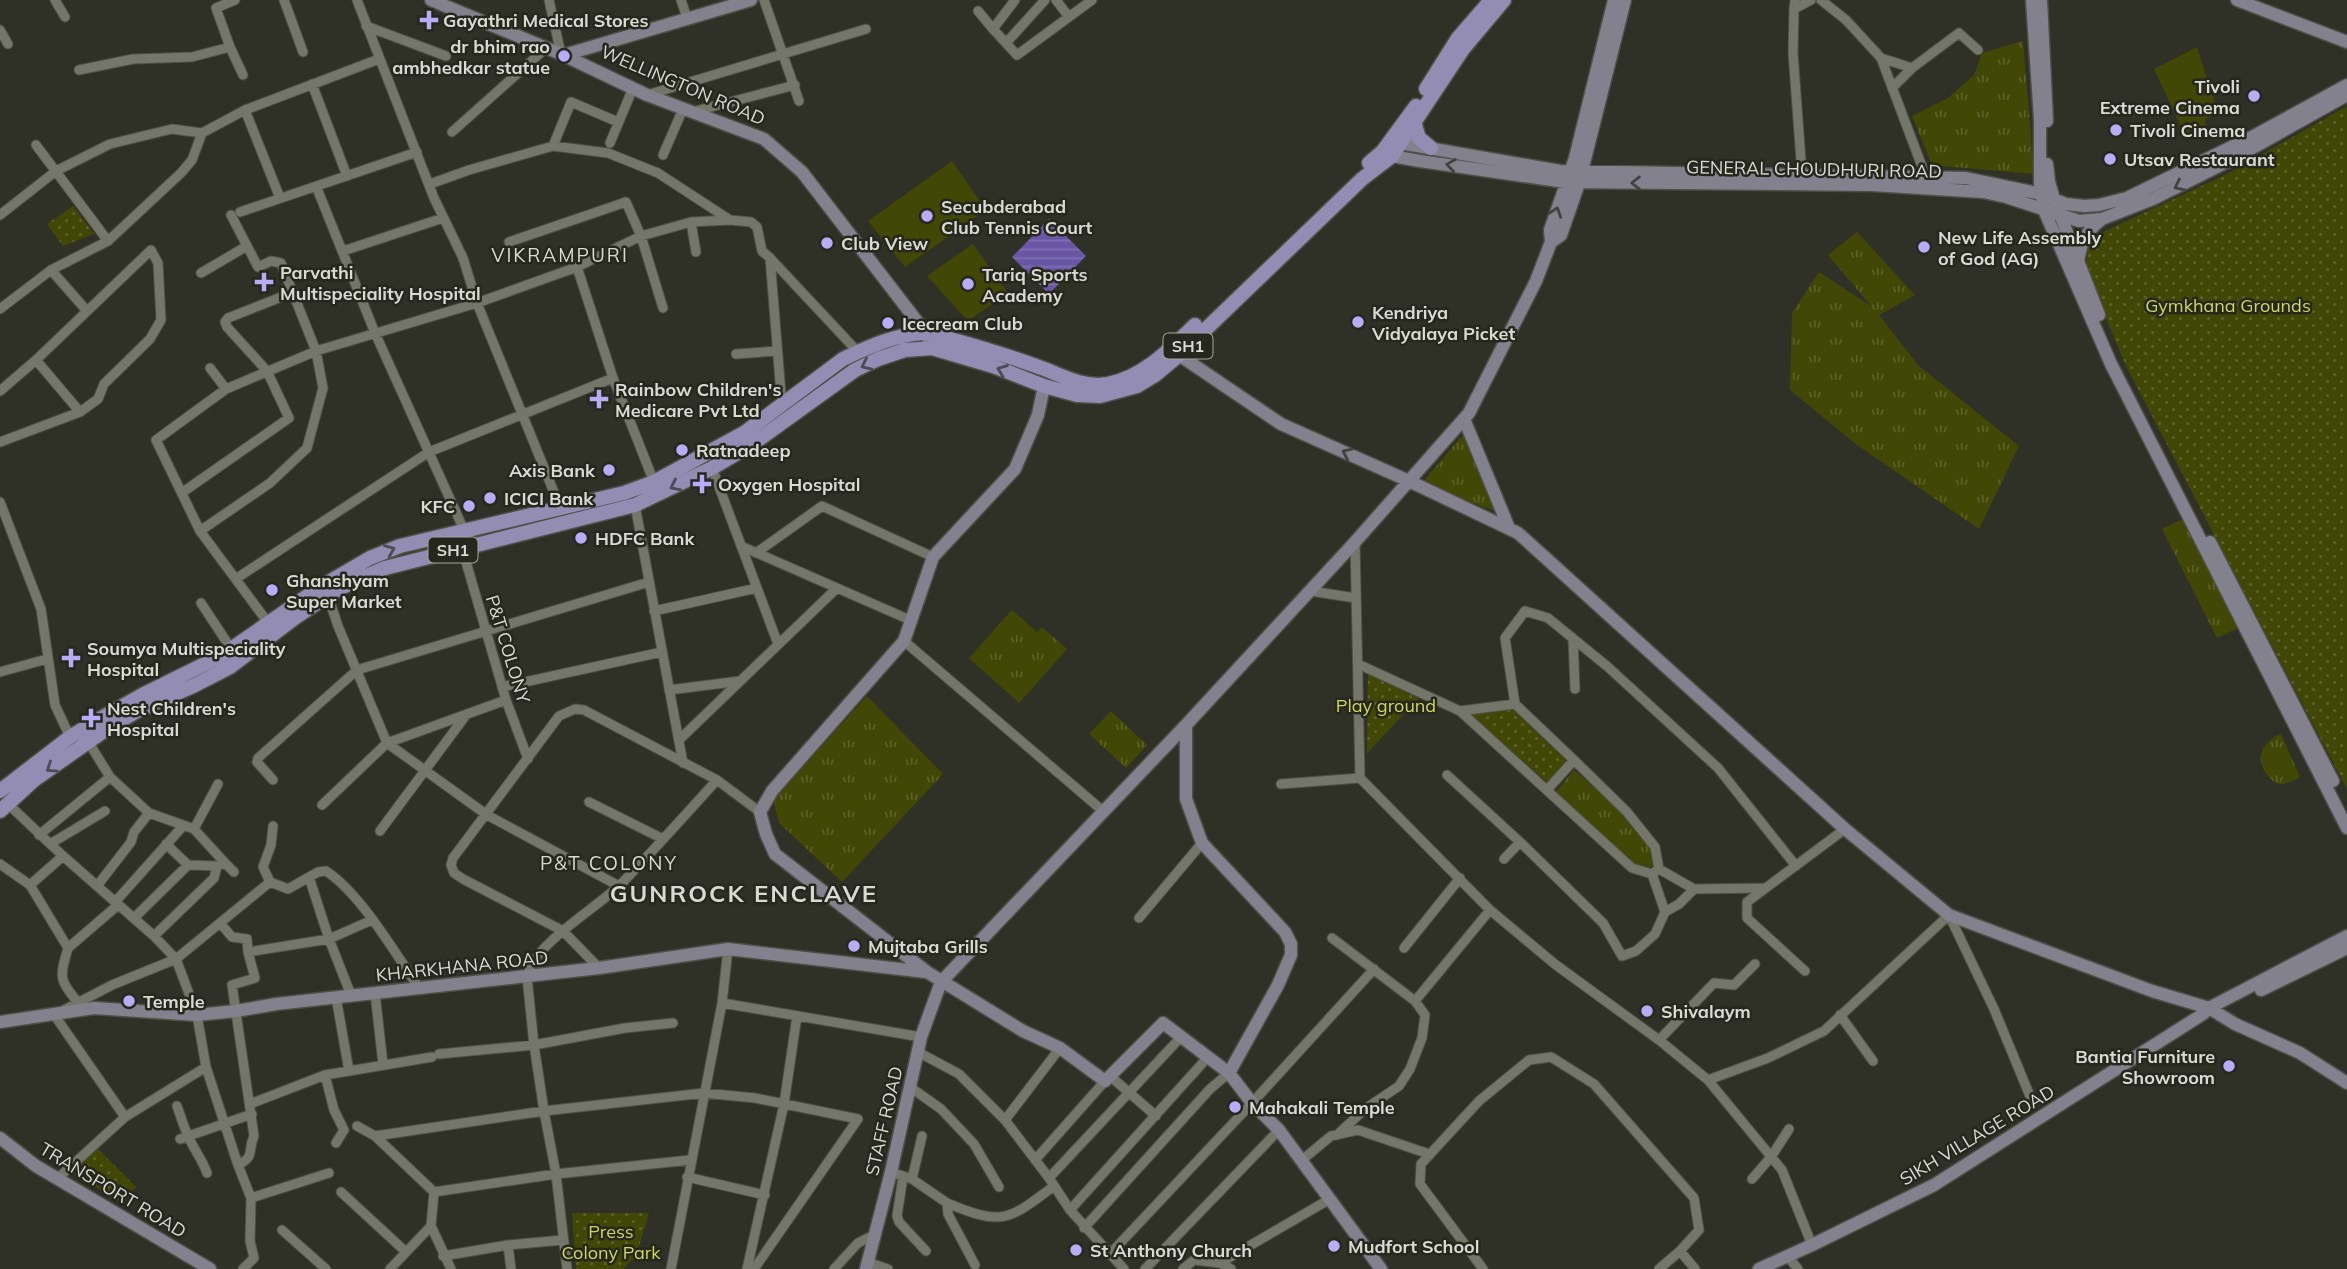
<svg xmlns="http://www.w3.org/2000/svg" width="2347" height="1269" viewBox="0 0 2347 1269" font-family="Mulish,sans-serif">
<defs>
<pattern id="grass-tufts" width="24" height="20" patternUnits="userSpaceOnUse" patternTransform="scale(1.75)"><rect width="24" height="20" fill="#414704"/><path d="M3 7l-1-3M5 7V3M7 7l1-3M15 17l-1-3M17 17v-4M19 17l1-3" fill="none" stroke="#5c6128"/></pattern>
<pattern id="park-dots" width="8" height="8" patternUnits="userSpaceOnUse" patternTransform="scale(1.75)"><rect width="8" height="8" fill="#414704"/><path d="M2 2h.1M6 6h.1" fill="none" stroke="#5c6128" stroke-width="1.8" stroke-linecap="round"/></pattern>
<pattern id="water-rules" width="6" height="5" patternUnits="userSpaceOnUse" patternTransform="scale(1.75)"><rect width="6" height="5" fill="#6957a6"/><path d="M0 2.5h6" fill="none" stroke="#7e6fb1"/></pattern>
</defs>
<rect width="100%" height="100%" fill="#303126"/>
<path fill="url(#grass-tufts)" d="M2023,41L2034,174L1932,165L1912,116L1948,98L1974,75L1982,53Z
M1857,232L1915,295L1879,315L1919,366L2019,446L1979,529L1857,445L1790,390L1792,313L1819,272L1872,307L1828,255Z
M1464,437L1466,438L1498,512L1421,484L1460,438Z
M2185,518L2240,627L2217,638L2162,529Z
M1012,610L1037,632L1042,627L1067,649L1019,703L969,658Z
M867,696L943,774L842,882L779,823L773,800Z
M1111,711L1147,745L1126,768L1089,734Z
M2281,734L2300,777C2294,780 2286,785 2279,784C2275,783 2273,781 2270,778C2253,761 2261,742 2281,734Z
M1574,770L1623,812L1653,852V867L1634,864L1556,792Z"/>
<path fill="url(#park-dots)" d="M2347,106V789L2126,366L2086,271L2088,244L2103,232L2231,172Z
M73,206L94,234L63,246L47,224Z
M1368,674L1419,698L1367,753Z
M1513,710L1567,761L1547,782L1469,713Z
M96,1147L136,1187L120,1202L72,1172Z
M572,1213H649L636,1256L623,1269H576Z"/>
<path fill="#414704" d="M2197,47L2218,113L2205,119L2206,128L2185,135L2154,69Z
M952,161L986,210L905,267L868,221Z
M973,244L1008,293L968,321L927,276Z"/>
<path fill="url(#water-rules)" d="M1049,219L1086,256L1049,294L1012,257Z"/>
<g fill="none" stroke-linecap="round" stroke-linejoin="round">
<defs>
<path id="street" d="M55,0L65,17
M284,0L303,52
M357,0L434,198L463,258L477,303L560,507
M549,0L561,54
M681,0L687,18
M764,0L799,101
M1015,0L993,29L1017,55L1092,0
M1056,0L1069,17
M1795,0L1794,9L1811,0
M1821,0L1846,20L1881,58
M1794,9L1793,53L1802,174
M978,11L993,29
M366,26L446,56
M0,30L8,44
M1006,43L1045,0
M230,47L216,8L235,0
M79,70L133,59L192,57L230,47L243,75
M312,84L347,176
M1892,88L1912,68
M647,95L866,29
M245,110L280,198
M692,112L795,85
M452,132L545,49
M202,133L245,110L379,59
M610,143L633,88
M36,145L108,241
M553,146L571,102L618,122
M663,155L683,109
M1926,177L1881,58L1912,68L1959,33L1978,50
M316,186L375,333L464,530
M240,212L417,152
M0,215L56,171L110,144L172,129L202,133L192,160L181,173L108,241L51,270L0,309
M730,220L751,222L757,227L762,251L770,258
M691,222L696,252
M509,242L626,202L641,236L663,308
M343,251L443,218
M577,267L613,378L654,482
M51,270L87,311
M201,273L247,246
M736,354L777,351
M36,360L80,412
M210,368L226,389
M0,391L36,360L151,250L158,263L161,320L150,339L104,384L98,399L80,412L0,442
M782,406L770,258L858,352
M712,468L778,644
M183,492L289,418L267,371L227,327L225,322L228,318L294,292
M0,502L41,609L55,705L70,737
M635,505L683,763
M200,531L270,483L307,448L323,388L316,351L281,263L271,261L258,267L231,215
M1355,542L1360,778L1490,910L1556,965L1659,1040L1708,1080L1782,1170L1812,1245
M741,546L910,620
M462,548L506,700L528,759
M756,553L822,506L933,557
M237,578L429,452L613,378
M1310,591L1356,598
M328,596L338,626L387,743L487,815L619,886
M201,603L232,650
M654,611L757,588
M269,624L200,531L156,440L226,389L316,351L477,303L577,267L641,236L691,222L730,220L658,173L608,153L553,146L469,170L430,184
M1573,638L1575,689
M904,641L1103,811
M1358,664L1460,711L1632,868L1652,874
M0,672L47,659
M502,687L662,652
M669,690L740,681
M1515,704L1505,638L1525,611L1548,618L1608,667L1718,768L1796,866
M1460,711L1515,704L1574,760L1547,790
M679,740L837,588
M89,743L110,777L149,813L194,829L225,863
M1574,760L1627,812L1655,847L1659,869
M1447,775L1520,842L1504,859
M273,780L257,762L258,758L357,670L649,582
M1281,784L1360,778
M589,802L663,839
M7,803L63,856L154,936L176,959L197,1015L206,1067L125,1117
M322,805L387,743L506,700
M194,829L218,784
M380,831L466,715
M39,835L110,777
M1520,842L1603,923L1622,956L1636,951L1655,934L1665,912L1679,904L1694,889
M50,844L105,811
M166,844L188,865
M0,864L30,885L68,948L118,905
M309,877L329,939L351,995
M270,882L263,867L271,845L273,826
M30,885L63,856
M97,886L131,842L134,832L149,813
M115,902L183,826
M1665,912L1652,874L1659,869L1694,889L1766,888
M134,918L188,865L217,866
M1139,918L1202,843
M220,923L232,937L247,939L248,952L329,939L372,920
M154,936L214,878L217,866L225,863L234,872
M1332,938L1415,1001L1490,910
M68,948C60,976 58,980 78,1002
M1404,948L1460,878
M599,968L563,931L463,879L454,873L451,865L453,858L559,716L575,709L584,710L717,780
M1805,971L1747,918V902L1845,829
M375,993L383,1064
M336,997L349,1071
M722,1003L921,1037
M64,1010L112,985L176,959L270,882L288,889L318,872L326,871C361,894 395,953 419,988
M53,1013L125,1117L58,1178
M1840,1015L1873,1061
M1659,1040L1714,983L1734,985L1755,964
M918,1052L959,1074L1005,1120L1049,1178L1070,1210L1124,1269
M439,1054L534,1045L625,1028L673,1023
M206,1067L238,1165L251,1198L250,1241L254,1258L243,1269
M325,1075L334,1110L344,1130L336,1143
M1110,1076L1156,1116
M1708,1080L1768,1058L1824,1031L1949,915L1994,1009L2030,1096
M910,1087L941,1109L974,1144L999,1187
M250,1104L325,1075L432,1057
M177,1106C181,1117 184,1128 189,1138C195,1151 203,1161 207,1173
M1005,1120L1060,1048
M357,1126L375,1136L434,1192L431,1226L390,1269
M1337,1135L1365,1109L1399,1086L1410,1069L1422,1038L1425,1015L1415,1001
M375,1136L544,1111L704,1093L755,1098L858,1119L754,1269
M180,1139L252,1114
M1035,1160L1105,1081
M1302,1160L1331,1136L1358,1130L1429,1154
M238,1165C256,1156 247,1151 254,1136L232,985L255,978L248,952
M891,1172L912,1179L947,1203L948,1214L975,1265
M687,1177L765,1195
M903,1177L897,1216L899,1222L926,1251
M1049,1178L1181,1037
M912,1179L922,1136
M1752,1179L1771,1157L1789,1129
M341,1192L406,1252
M434,1192L556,1174L690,1160
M251,1198L329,1173
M947,1203C1002,1226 1008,1221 1054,1186
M1070,1210L1208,1057
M431,1226L451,1269
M1084,1228L1210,1089L1229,1073
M282,1230L326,1269
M508,1245L511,1269
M1680,1251L1695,1269
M1109,1255L1252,1103L1374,969
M443,1256L508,1245L563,1240
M1788,1257L1798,1269
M867,1262L888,1269
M1220,1263L1330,1199
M567,1269L556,1174L544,1111L534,1045L527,977C533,944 597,908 621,884C654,850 685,815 717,780L760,812
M671,1269L722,1003L728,949
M747,1269L784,1104L797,1016
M834,1269L858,1243L874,1235
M1145,1269L1279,1130
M1183,1269L1194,1260L1220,1263L1231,1269
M1483,1269L1420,1184L1421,1164L1479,1101L1529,1060L1551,1057L1594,1084L1694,1198L1699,1230L1680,1251L1659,1269"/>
<path id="secondary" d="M431,0L561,54L647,95L764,139L802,172L926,333L932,348
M2032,0L2040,119V183L2044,210L2111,364L2347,828
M2041,0L2047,121
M2237,0L2347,42
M564,55L751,0
M1394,142L1560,171L1966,178L2041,194L2066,204L2084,206L2099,205L2127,198L2250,138L2347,85
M1386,153L1392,156L1420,161L1565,182L1872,185L1983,192L2006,197L2079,221L2102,219L2153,199L2231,160L2347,95
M2047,164L2049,182L2054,199L2099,315
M1551,242L1561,235L1579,183L1625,0
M2078,262C2081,242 2085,232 2102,219
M1179,355L1281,424L1409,481L1518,533L1845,829L1949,915L2152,991L2209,1008L2235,1024L2300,1053L2347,1083
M1044,386L1038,415L1015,469L933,557L904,641L772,791L760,812L766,834L775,854L927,972L1023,1031L1060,1048L1105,1081L1163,1023L1229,1073L1252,1103L1279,1130L1381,1269
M1464,419L1509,528
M2210,542L2333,781
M1186,725V799L1202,843L1285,932L1291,944V955L1278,985L1229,1073
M2261,990L2347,948
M0,1022L94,1008L197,1015L236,1011L276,1004L599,968L728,949L926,972
M0,1138L36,1166L210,1269
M866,1269L891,1172L921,1037L941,982L1186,725L1355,542L1469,413L1536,281L1551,242L1550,230L1575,158L1614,0
M1759,1269L1812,1245L1934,1185L2203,1014L2209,1008L2347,936"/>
<path id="primary" d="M1426,89L1458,38L1491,0
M1415,125L1419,138L1431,148
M1369,163L1383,151L1416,106
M0,791L70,737L98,720L144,694L221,656L322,586L370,558L400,546L624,493L654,482L744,433L843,359C868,347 897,334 924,333C933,333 942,337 950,339C983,348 1015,358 1047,370C1066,378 1087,388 1108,384C1144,377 1170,349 1195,325
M0,811L34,780L108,728L137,711L195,685L230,667L296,617L340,588L385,568L635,505L712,468L751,445L855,370L878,359L905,350L932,348L993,366L1044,386L1077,395L1100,396L1137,386L1155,375L1179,355L1362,179L1392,156L1463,49L1504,0"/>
</defs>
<use href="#street" stroke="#4e4f46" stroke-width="11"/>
<use href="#secondary" stroke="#4e4f46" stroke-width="15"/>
<use href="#primary" stroke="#4e4f46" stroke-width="17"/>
<use href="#street" stroke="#747669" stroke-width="9"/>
<use href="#secondary" stroke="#83818e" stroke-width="12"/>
<use href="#primary" stroke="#938cb3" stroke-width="14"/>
</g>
<defs><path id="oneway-chevron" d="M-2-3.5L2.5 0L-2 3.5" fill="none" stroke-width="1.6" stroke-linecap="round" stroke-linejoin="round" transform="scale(1.75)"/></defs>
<g stroke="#42423f">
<use href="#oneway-chevron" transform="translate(1451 165) rotate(-172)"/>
<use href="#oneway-chevron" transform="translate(1636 183) rotate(-180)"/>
<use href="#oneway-chevron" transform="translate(2179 186) rotate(154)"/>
<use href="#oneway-chevron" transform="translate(1556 212) rotate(-71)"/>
<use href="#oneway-chevron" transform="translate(1347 453) rotate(-156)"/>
</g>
<g stroke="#4c4a52">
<use href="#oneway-chevron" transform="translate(866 365) rotate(155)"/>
<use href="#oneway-chevron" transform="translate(1002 370) rotate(-159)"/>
<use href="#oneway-chevron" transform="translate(675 486) rotate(154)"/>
<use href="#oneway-chevron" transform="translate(390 550) rotate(-22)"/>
<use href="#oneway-chevron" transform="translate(51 768) rotate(146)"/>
</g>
<g fill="#b8abf7" stroke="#26271d" stroke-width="2.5">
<path d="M425.5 9.5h7v7h7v7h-7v7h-7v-7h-7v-7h7z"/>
<circle cx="564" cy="56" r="7"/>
<circle cx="2254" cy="96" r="7"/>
<circle cx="2116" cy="130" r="7"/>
<circle cx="2110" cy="159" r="7"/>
<circle cx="927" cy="216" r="7"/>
<circle cx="827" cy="243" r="7"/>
<circle cx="1924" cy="247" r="7"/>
<path d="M260.5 271.5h7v7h7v7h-7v7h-7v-7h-7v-7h7z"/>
<circle cx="968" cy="284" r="7"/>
<circle cx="1358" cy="322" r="7"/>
<circle cx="888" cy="323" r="7"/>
<path d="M595.5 388.5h7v7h7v7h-7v7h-7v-7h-7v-7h7z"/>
<circle cx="682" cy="450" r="7"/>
<circle cx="609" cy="470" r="7"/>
<path d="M698.5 473.5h7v7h7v7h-7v7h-7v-7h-7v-7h7z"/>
<circle cx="490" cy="498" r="7"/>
<circle cx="469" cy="506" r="7"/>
<circle cx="581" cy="538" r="7"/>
<circle cx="272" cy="590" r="7"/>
<path d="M67.5 647.5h7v7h7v7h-7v7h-7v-7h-7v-7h7z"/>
<path d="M87.5 707.5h7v7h7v7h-7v7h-7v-7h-7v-7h7z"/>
<circle cx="854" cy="946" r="7"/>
<circle cx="129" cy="1001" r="7"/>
<circle cx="1647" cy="1011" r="7"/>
<circle cx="2229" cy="1066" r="7"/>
<circle cx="1235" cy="1107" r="7"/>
<circle cx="1334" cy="1246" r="7"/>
<circle cx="1076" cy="1250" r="7"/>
</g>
<g text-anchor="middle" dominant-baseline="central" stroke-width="5" stroke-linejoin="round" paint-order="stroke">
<g fill="#26271d" stroke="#a3a59c" stroke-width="2">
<rect x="1163.5" y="333.5" width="49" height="25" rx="5"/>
<rect x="428.5" y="537.5" width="49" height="25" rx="5"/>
</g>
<g font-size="16" font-weight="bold" fill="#d9dbd3">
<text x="1188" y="346">SH1</text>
<text x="453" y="550">SH1</text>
</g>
<g font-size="18" font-weight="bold" fill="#d9dbd3" stroke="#26271d" text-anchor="start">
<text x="443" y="20">Gayathri Medical Stores</text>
<text x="550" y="46" text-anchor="end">dr bhim rao<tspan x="550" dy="21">ambhedkar statue</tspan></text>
<text x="2240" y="86" text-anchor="end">Tivoli<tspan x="2240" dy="21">Extreme Cinema</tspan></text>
<text x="2130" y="130">Tivoli Cinema</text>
<text x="2124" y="159">Utsav Restaurant</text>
<text x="941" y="206">Secubderabad<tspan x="941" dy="21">Club Tennis Court</tspan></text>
<text x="1938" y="237">New Life Assembly<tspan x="1938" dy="21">of God (AG)</tspan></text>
<text x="841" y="243">Club View</text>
<text x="280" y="272">Parvathi<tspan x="280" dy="21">Multispeciality Hospital</tspan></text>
<text x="982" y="274">Tariq Sports<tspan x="982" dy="21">Academy</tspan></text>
<text x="1372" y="312">Kendriya<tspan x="1372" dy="21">Vidyalaya Picket</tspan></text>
<text x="902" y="323">Icecream Club</text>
<text x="615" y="389">Rainbow Children's<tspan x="615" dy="21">Medicare Pvt Ltd</tspan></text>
<text x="696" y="450">Ratnadeep</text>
<text x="595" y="470" text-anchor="end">Axis Bank</text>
<text x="718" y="484">Oxygen Hospital</text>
<text x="504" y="498">ICICI Bank</text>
<text x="455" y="506" text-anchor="end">KFC</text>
<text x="595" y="538">HDFC Bank</text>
<text x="286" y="580">Ghanshyam<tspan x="286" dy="21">Super Market</tspan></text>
<text x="87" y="648">Soumya Multispeciality<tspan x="87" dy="21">Hospital</tspan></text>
<text x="107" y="708">Nest Children's<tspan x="107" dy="21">Hospital</tspan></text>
<text x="868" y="946">Mujtaba Grills</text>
<text x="143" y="1001">Temple</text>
<text x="1661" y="1011">Shivalaym</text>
<text x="2215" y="1056" text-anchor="end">Bantia Furniture<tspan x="2215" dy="21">Showroom</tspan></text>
<text x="1249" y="1107">Mahakali Temple</text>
<text x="1348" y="1246">Mudfort School</text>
<text x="1090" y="1250">St Anthony Church</text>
</g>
<g font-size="18" fill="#d9dbd3" stroke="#26271d">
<text transform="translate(683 85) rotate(23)">WELLINGTON ROAD</text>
<text transform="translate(1814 169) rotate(1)">GENERAL CHOUDHURI ROAD</text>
<text transform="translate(508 649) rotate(73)">P&amp;T COLONY</text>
<text transform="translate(462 966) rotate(-6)">KHARKHANA ROAD</text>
<text transform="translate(884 1121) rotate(-77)">STAFF ROAD</text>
<text transform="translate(1977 1135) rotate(-31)">SIKH VILLAGE ROAD</text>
<text transform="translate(113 1190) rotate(31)">TRANSPORT ROAD</text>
</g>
<g font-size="18" fill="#ccda5a" stroke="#26271d">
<text x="2228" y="305">Gymkhana Grounds</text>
<text x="1386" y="705">Play ground</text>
<text x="611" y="1231">Press<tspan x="611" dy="21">Colony Park</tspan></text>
</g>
<g font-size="19" letter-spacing="2" fill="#d9dbd3" stroke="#26271d">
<text x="560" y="255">VIKRAMPURI</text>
<text x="609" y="863">P&amp;T COLONY</text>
</g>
<g font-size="24" font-weight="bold" letter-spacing="2" fill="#d9dbd3" stroke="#26271d">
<text x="744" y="893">GUNROCK ENCLAVE</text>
</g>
</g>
</svg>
